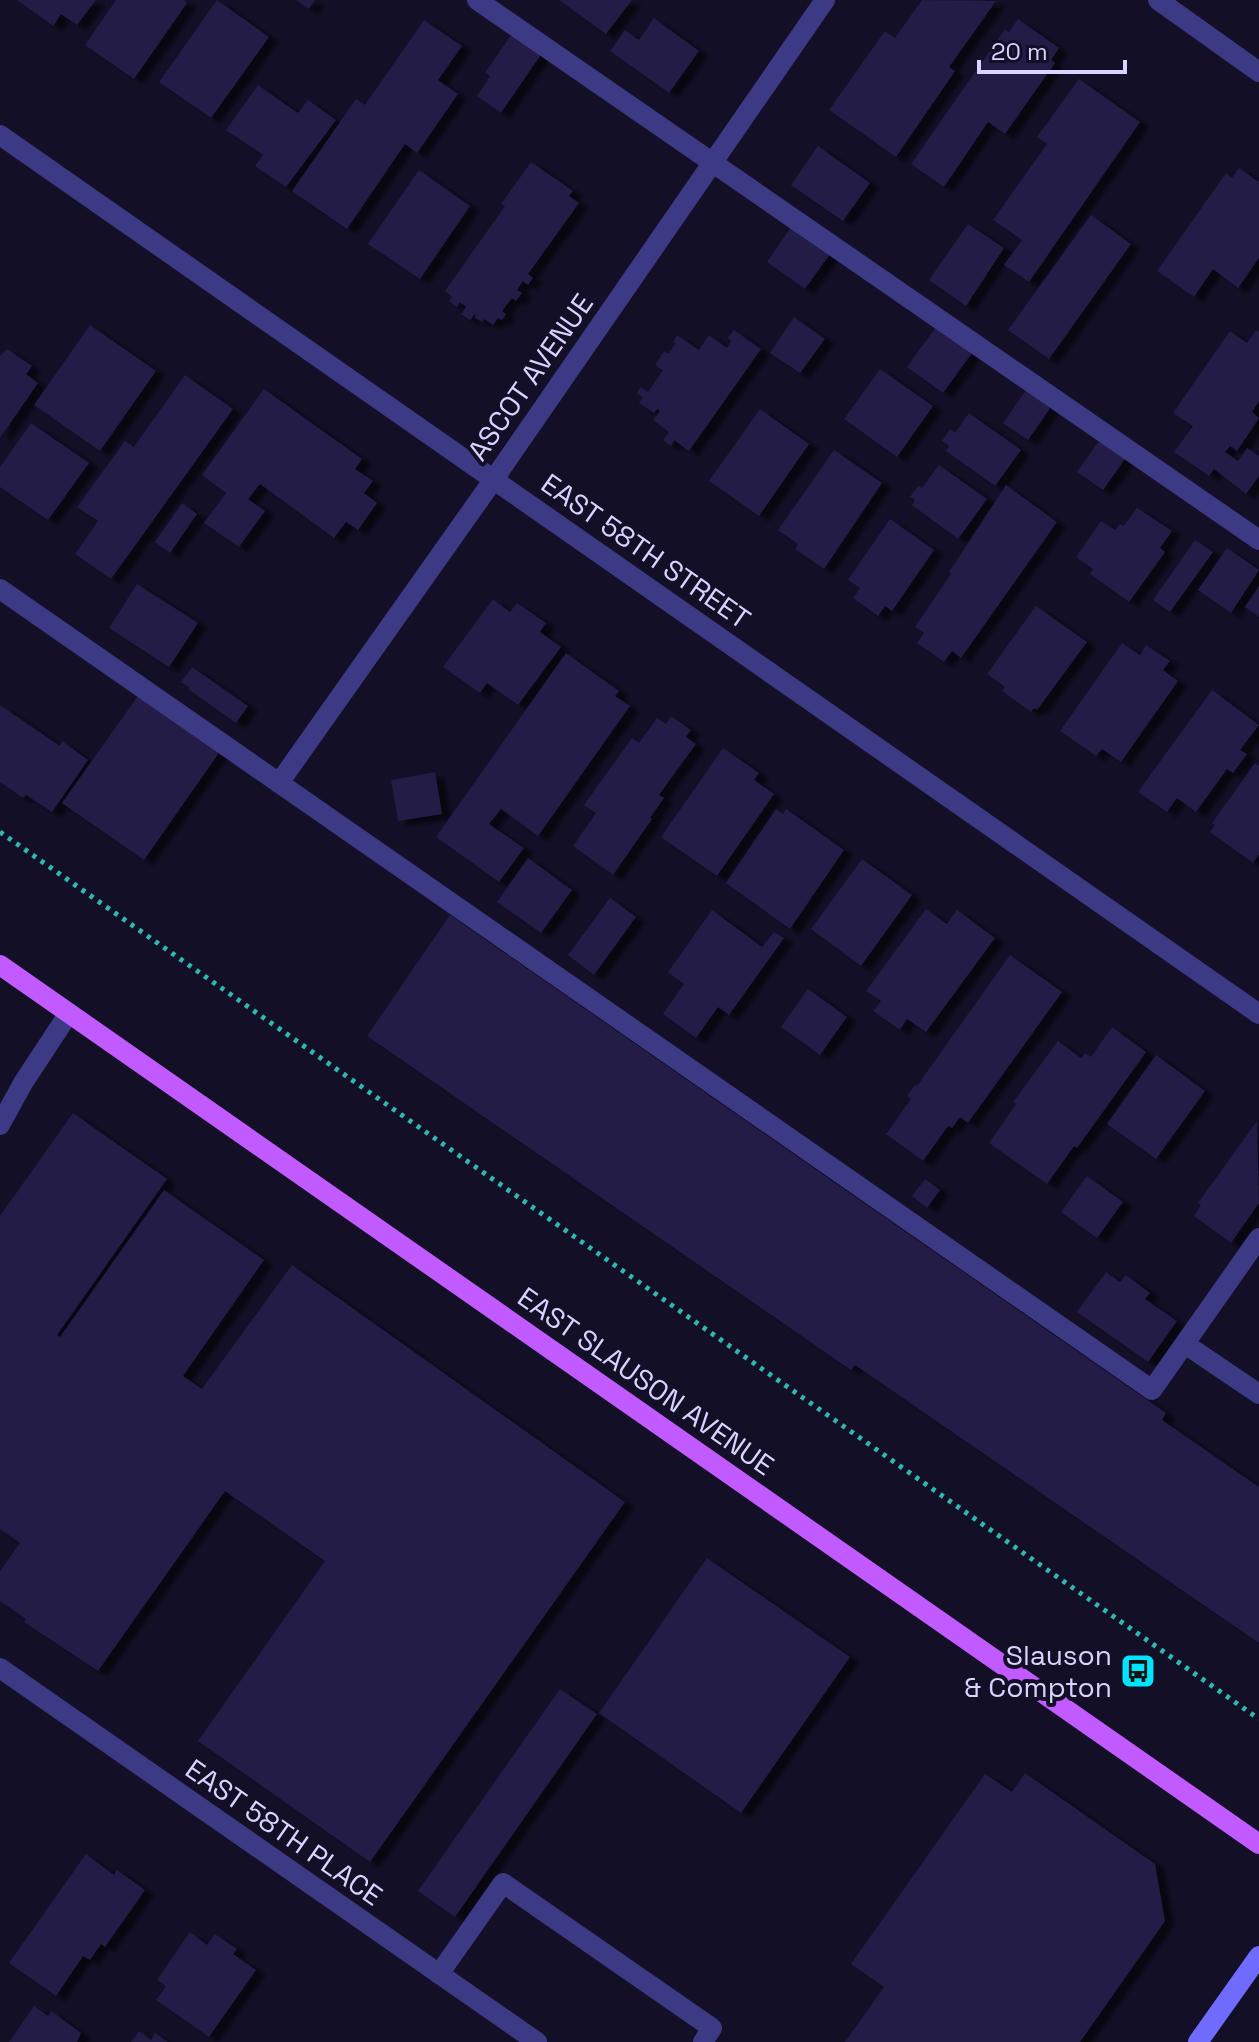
<svg xmlns="http://www.w3.org/2000/svg" width="1259" height="2042" viewBox="0 0 1259 2042" font-family="'Space Grotesk',sans-serif">
<defs>
<filter id="shadow"><feDropShadow dx="9" dy="5" stdDeviation="2" flood-color="#0009"/></filter>
</defs>
<rect width="100%" height="100%" fill="#130f26"/>
<path fill="#241b47" filter="url(#shadow)" d="M17,0H96L77,25L61,14L53,26Z
M116,0H184L187,3L134,79L85,45Z
M217,0L269,37L211,118L159,82Z
M296,0H315L309,9Z
M559,0H632L606,34Z
M922,0L996,1L949,67L955,71L896,157L829,110L885,31L895,38Z
M654,18L699,51L669,93L610,51L625,30L639,40Z
M1018,19L1059,48L1051,60L1055,63L1005,134L988,122L944,187L911,164L1005,29L1009,32Z
M424,20L462,46L438,80L458,94L417,153L405,144L347,229L292,191L356,99L365,105Z
M513,32L542,53L501,113L477,96L490,76L485,73Z
M1079,79L1140,122L1029,282L1004,265L1022,240L993,220L1047,144L1037,137Z
M258,85L298,113L308,100L336,120L286,187L255,166L263,155L226,130Z
M818,146L870,183L843,221L791,185Z
M531,162L573,191L569,196L579,203L528,274L533,278L528,285L523,281L517,290L522,293L516,301L512,298L502,311L506,314L502,320L498,318L493,325L484,319L482,322L475,318L476,313L470,320L461,314L466,307L460,302L457,307L449,301L452,297L445,291L505,206L501,204Z
M1239,168L1259,182V258L1238,288L1213,269L1194,297L1157,271L1226,173L1232,178Z
M419,170L470,206L420,279L368,244Z
M1091,215L1131,244L1049,359L1008,330Z
M968,224L1004,248L966,306L929,280Z
M791,227L830,254L805,289L767,262Z
M794,317L825,339L800,373L770,353Z
M90,325L156,371L100,451L34,405Z
M936,327L972,353L943,393L907,367Z
M734,330L761,349L689,451L674,440L671,446L663,440L669,432L653,420L660,411L657,409L654,413L639,403L643,398L637,393L641,387L648,392L663,370L655,365L664,351L668,354L676,343L673,342L677,335L699,350L709,335L727,348L731,341L728,338Z
M1256,330L1259,332V401L1252,412L1259,418L1237,451L1230,446L1225,452L1238,461L1247,448L1259,456V476L1246,494L1214,469L1209,476L1174,452L1193,426L1173,413L1230,331L1247,343Z
M7,349L32,366L26,374L38,383L0,438V356Z
M880,369L933,406L897,457L844,419Z
M185,375L233,409L111,579L75,554L98,521L77,507L125,441L134,447Z
M264,389L362,459L355,469L373,481L364,493L377,503L358,530L346,522L334,538L260,484L248,499L265,511L239,547L204,523L226,493L202,475Z
M1026,390L1051,407L1028,440L1003,423Z
M760,409L809,444L759,516L709,481Z
M969,413L1021,450L995,486L946,451L949,446L942,441L950,429L955,433Z
M31,423L89,463L48,520L0,487V467Z
M1099,441L1125,459L1103,490L1077,472Z
M834,450L882,483L824,569L795,549L798,544L778,530Z
M939,465L987,499L958,539L912,505L915,500L910,497L918,486L922,488Z
M1006,485L1057,522L961,658L952,651L944,662L917,643L924,633L915,627L951,574L949,572Z
M182,503L197,514L170,553L155,542Z
M1137,508L1172,531L1160,548L1165,552L1129,602L1090,574L1093,569L1076,557L1101,521L1115,530L1120,524L1124,526Z
M890,519L934,550L892,611L885,606L878,616L853,598L860,588L848,580Z
M1195,540L1213,552L1170,612L1153,600Z
M1227,548L1259,570L1231,613L1198,590Z
M137,584L198,623L169,667L109,628Z
M1259,586V617L1245,607Z
M493,599L510,612L517,603L546,623L540,632L561,647L518,705L487,683L480,693L443,667Z
M1036,606L1087,642L1037,710L1034,708L1031,712L1002,691L1005,687L987,674Z
M1122,643L1140,655L1146,645L1170,661L1163,670L1178,681L1121,762L1102,749L1096,756L1060,731Z
M566,653L619,691L615,696L630,706L538,836L501,809L489,824L524,848L499,882L436,837Z
M192,667L248,706L236,723L188,689L189,687L181,682Z
M1212,690L1259,725L1240,750L1247,754L1233,773L1227,769L1196,812L1177,798L1167,812L1138,792Z
M140,693L221,750L144,860L62,803Z
M0,705L60,746L62,741L88,760L52,812L26,795L23,798L0,782Z
M671,716L691,730L686,737L696,744L659,795L664,798L650,818L652,819L613,875L573,846L596,813L584,805L632,738L639,743L657,718L666,724Z
M723,748L759,773L754,780L774,794L717,876L661,837Z
M1255,763L1259,766V854L1253,863L1210,832L1215,825L1212,823Z
M435,772L442,814L398,821L391,780Z
M776,809L783,814L786,809L844,850L790,929L726,883Z
M528,858L572,890L541,933L497,902Z
M862,859L912,895L861,966L811,929Z
M610,898L636,917L594,975L568,955Z
M926,909L947,924L957,910L995,938L926,1032L907,1019L900,1030L873,1011L881,1001L866,991Z
M712,910L762,947L774,932L784,938L729,1015L718,1007L696,1038L663,1014L684,984L668,972Z
M450,915L1166,1413L1162,1420L1259,1487V1643L855,1365L851,1370L367,1036Z
M1010,955L1062,992L968,1123L960,1117L952,1128L948,1126L923,1161L886,1134L911,1099L907,1096L915,1085L917,1086Z
M808,989L847,1017L820,1055L781,1027Z
M1112,1027L1146,1052L1077,1148L1074,1146L1047,1184L989,1143L1016,1104L1013,1102L1058,1041L1081,1058L1085,1053L1091,1057Z
M1156,1055L1205,1091L1156,1159L1107,1124Z
M73,1113L167,1179L57,1335L60,1337L164,1190L264,1260L183,1376L202,1389L292,1265L625,1502L370,1862L198,1741L325,1561L225,1491L98,1671L24,1622L26,1619L0,1601V1571L20,1543L0,1529V1216Z
M1257,1121L1259,1203L1231,1243L1194,1216L1201,1205L1198,1203Z
M1087,1176L1123,1202L1097,1238L1061,1212Z
M925,1179L940,1190L927,1208L912,1196Z
M1106,1272L1120,1282L1126,1275L1150,1293L1145,1299L1177,1321L1148,1362L1077,1312Z
M707,1558L850,1657L741,1813L599,1713Z
M560,1689L597,1714L455,1917L418,1891Z
M1025,1773L1155,1864L1165,1921L1080,2042H845L884,1987L851,1964L985,1774L1012,1792Z
M86,1854L114,1875L117,1870L145,1890L105,1947L101,1944L90,1960L83,1956L56,1996L9,1963Z
M190,1932L207,1945L215,1934L237,1949L233,1954L256,1970L209,2037L156,2000L166,1986L157,1980Z
M34,2006L48,2016L51,2011L81,2033L77,2042H9Z
M139,2031L151,2040L155,2033L168,2042H131Z"/>
<g fill="none" stroke-linecap="round" stroke-linejoin="round">
<path stroke="#2fb8b0" stroke-width="5" stroke-dasharray="4 6" stroke-linecap="butt" d="M0,832L1259,1719"/>
<path stroke="#3d3a85" stroke-width="20" d="M477,0L1259,540
M0,589L1152,1390L1259,1238
M0,1125L23,1083L69,1013
M1185,1344L1259,1394
M439,1974L503,1883L712,2028L703,2042"/>
<path stroke="#3d3a85" stroke-width="20" d="M1158,0L1259,72
M0,135L1259,1014
M279,783L494,479L825,0
M0,1668L537,2042"/>
<path stroke="#6f6bff" stroke-width="20" d="M1198,2042L1259,1956"/>
<path stroke="#c25bff" stroke-width="20" d="M0,965L1259,1844"/>
</g>
<defs>
<symbol id="bus-square" viewBox="-11 -11 22 22"><rect x="-9" y="-9" width="18" height="18" rx="4" fill="#00e5ff" stroke="#130f26"/><path d="M-5-6H5V4H4V6H2V4H-2V6H-4V4H-5ZM-3.5-4V0h7V-4ZM-3.5 1.2v1.5H-2V1.2ZM2 1.2v1.5H3.5V1.2Z" fill="#111"/></symbol>
</defs>
<g fill-rule="evenodd">
<use href="#bus-square" x="1118" y="1651" width="40" height="40"/>
</g>
<g text-anchor="middle" dominant-baseline="central" stroke-width="8" stroke-linejoin="round" paint-order="stroke">
<g font-size="28" fill="#d9d4ff" stroke="#130f26">
<text transform="translate(530 377) rotate(-55)">ASCOT AVENUE</text>
<text transform="translate(646 551) rotate(35)">EAST 58TH STREET</text>
<text transform="translate(646 1381) rotate(35)">EAST SLAUSON AVENUE</text>
<text transform="translate(284 1832) rotate(35)">EAST 58TH PLACE</text>
</g>
<g font-size="28" fill="#d9d4ff" stroke="#130f26" text-anchor="end">
<text x="1112" y="1655">Slauson<tspan x="1112" dy="32">&amp; Compton</tspan></text>
</g>
</g>
<path d="M979 60v12h146v-12" fill="none" stroke="#d9d4ff" stroke-width="4"/>
<text x="991" y="60" font-size="24" fill="#d9d4ff" stroke="#130f26" stroke-width="6" paint-order="stroke">20 m</text>
</svg>
